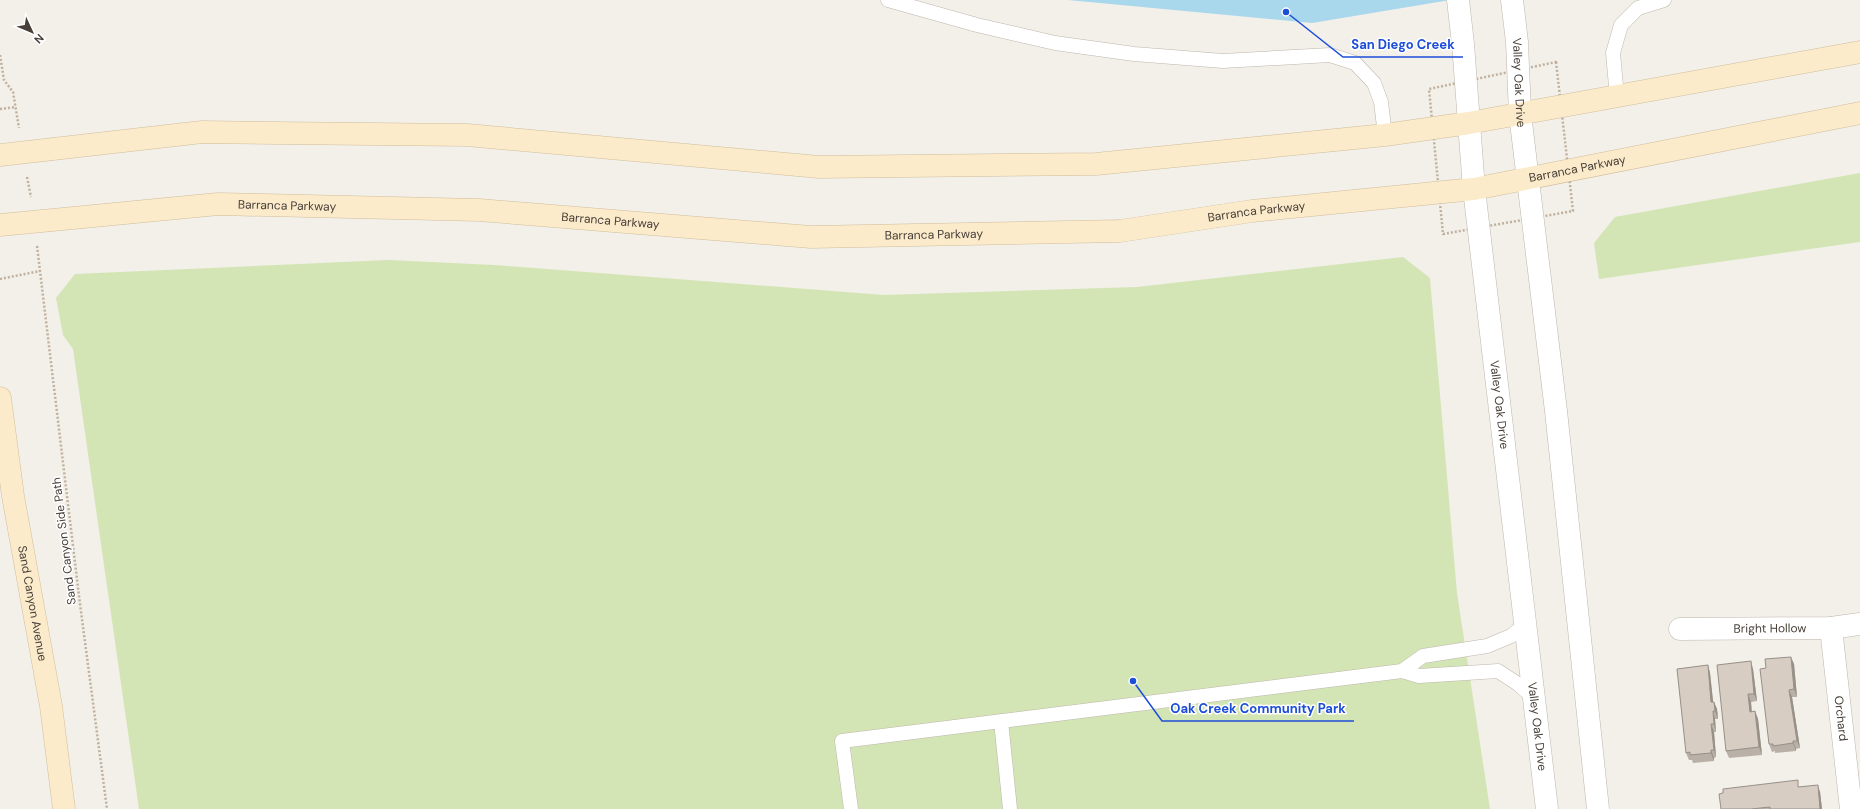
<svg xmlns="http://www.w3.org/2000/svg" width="1860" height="809" viewBox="0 0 1860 809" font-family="'DM Sans',sans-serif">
<rect width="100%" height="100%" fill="#f3efe9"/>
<path fill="#d3e5b4" d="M1860,173V242L1599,279L1594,243L1615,217Z
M1403,257L1430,278L1457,593L1490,809H139L73,349L63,335L56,298L75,274L388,260L494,265L884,295L1137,287Z"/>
<path fill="#a9d7ec" d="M1068,0H1450L1312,23Z"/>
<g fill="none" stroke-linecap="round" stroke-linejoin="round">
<defs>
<path id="service" d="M888,0L977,25L1055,43L1134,54L1223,61L1330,55L1355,63L1374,83L1381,102L1385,135
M1617,97L1613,53L1621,25L1638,8L1664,0
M1402,671L1423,656L1487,646L1511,636L1527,623
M1001,721L1010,809
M851,809L842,741L1402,671L1419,676L1498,671L1518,684L1535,699"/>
<g id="minor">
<path id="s1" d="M1831,628L1851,809"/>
<path id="s2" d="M1680,629L1831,628L1860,624"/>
</g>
<g id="tertiary">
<path id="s3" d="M1458,0L1463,44L1474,189L1547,809"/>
<path id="s4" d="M1512,0L1517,42L1520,114L1556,411L1598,809"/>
</g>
<g id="secondary">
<path d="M0,155L202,132L276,133L467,135L819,167L1096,164L1385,135L1469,123L1860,52"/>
<path id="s5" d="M0,225L218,204L479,210L811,237L1120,231L1252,211L1474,189L1860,113"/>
<path id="s6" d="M0,398L13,496L51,706L64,809"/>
</g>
</defs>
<use href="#service" stroke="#beb6ac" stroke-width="15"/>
<use href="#minor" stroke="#beb6ac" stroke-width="23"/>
<use href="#tertiary" stroke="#beb6ac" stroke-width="23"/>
<use href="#secondary" stroke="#d0be9b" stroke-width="23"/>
<path stroke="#bfb19e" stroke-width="2.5" stroke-dasharray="2 2" stroke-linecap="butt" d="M0,55L4,80L13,92L19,128
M1556,62L1573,211L1443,234L1429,89Z
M0,109L16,107
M27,177L31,197
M37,246L80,604L107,809
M0,279L40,271"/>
<use href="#service" stroke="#fff" stroke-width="14"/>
<use href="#minor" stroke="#fff" stroke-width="22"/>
<use href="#tertiary" stroke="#fff" stroke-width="22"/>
<use href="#secondary" stroke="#fbebcb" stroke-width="22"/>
</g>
<path fill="#b9b0a7" d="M1794,664L1797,697H1792L1800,748L1796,749V751L1775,753V751L1772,752L1769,744L1766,668Z
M1708,665L1710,673L1713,702H1714L1717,709L1718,719H1715L1716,732H1714L1716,757L1714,758V761L1693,763L1692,760H1689L1686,753Z
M1753,669L1757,701L1751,702L1752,712L1755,711L1758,719L1762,755L1729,758L1726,751Z
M1800,787L1820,792L1822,809H1721Z"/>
<path fill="#969088" d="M1791,657L1794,664L1797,697L1794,689Z
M1751,661L1753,669L1757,701L1754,694Z
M1708,665L1710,673L1714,710L1711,702Z
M1789,690L1792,697L1800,748L1797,741Z
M1748,694L1751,702L1752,719L1750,712Z
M1714,702L1717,709L1718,719L1715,711Z
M1713,711L1715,719L1716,732L1714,724Z
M1755,711L1758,719L1762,755L1759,747Z
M1711,724L1714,732L1716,757L1714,750Z
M1793,741L1796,749V751L1793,743Z
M1711,750L1714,758V761L1711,753Z
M1818,785L1820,792L1822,809H1820Z"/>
<path fill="#d7cdc2" stroke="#969088" d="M1791,657L1794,689L1789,690L1797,741H1793V743L1773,746V744H1769L1760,669L1766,668L1765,659Z
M1751,661L1754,694H1748L1750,712L1755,711L1759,747L1726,751L1717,665Z
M1708,665L1711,702H1714L1715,711H1713L1714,724H1711L1714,750H1711V753L1690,755V752L1686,753L1677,669Z
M1798,780V787L1818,785L1820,809H1770V807L1751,809H1721L1719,794L1723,793V789Z"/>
<g text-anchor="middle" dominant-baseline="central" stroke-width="3" stroke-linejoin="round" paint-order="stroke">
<g font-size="12" fill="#473f38" stroke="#fff">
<text stroke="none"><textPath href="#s4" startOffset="83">Valley Oak Drive</textPath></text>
<text stroke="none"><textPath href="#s5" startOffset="1584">Barranca Parkway</textPath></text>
<text stroke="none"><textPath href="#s5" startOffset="288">Barranca Parkway</textPath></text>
<text stroke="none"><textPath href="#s5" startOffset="1260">Barranca Parkway</textPath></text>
<text stroke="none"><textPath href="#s5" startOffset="612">Barranca Parkway</textPath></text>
<text stroke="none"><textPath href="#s5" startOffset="936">Barranca Parkway</textPath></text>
<text stroke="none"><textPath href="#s3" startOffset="407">Valley Oak Drive</textPath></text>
<text transform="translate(64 541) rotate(-97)">Sand Canyon Side Path</text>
<text stroke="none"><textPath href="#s6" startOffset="208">Sand Canyon Avenue</textPath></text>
<text stroke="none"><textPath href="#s2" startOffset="90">Bright Hollow</textPath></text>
<text stroke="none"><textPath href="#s1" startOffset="91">Orchard</textPath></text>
<text stroke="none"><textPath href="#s3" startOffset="731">Valley Oak Drive</textPath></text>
</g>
</g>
<path fill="none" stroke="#1d4ed8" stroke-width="1.5" d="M1286 12L1343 57H1463M1133 681L1162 721H1354"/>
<g fill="#1d4ed8" stroke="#fff" stroke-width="1.5">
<circle cx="1286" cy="12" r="4"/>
<circle cx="1133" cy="681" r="4"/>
</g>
<g font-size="13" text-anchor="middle" font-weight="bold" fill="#1d4ed8" stroke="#fff" stroke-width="3" stroke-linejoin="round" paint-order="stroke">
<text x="1403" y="49">San Diego Creek</text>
<text x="1258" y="713">Oak Creek Community Park</text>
</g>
<g transform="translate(32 32) rotate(134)" stroke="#ffffff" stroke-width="3" paint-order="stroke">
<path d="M0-3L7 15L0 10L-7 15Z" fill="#473f38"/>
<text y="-6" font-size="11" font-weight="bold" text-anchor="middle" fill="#473f38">N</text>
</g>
</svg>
